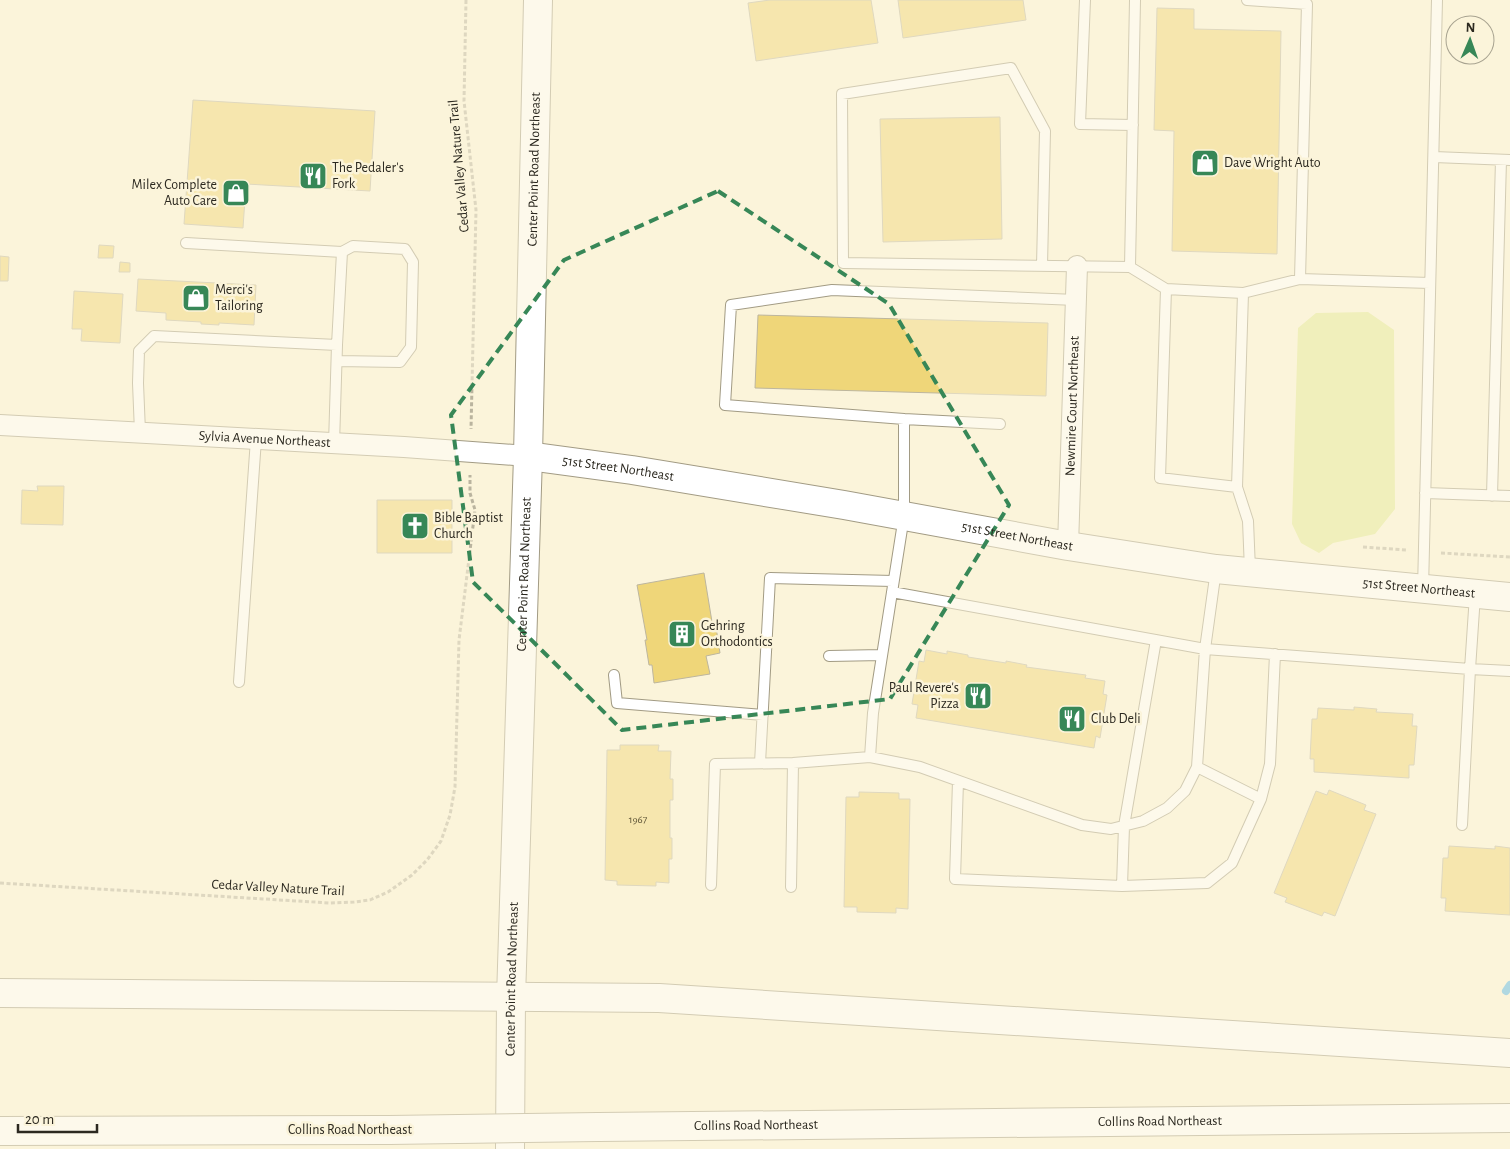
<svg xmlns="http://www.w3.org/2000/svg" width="1510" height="1149" viewBox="0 0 1510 1149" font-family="'Alegreya Sans',sans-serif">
<rect width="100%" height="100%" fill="#fbf4da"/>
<path fill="#e2e995" d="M1368,312L1394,330L1395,509L1375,534L1333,543L1319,553L1301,543L1292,524L1298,328L1316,313Z"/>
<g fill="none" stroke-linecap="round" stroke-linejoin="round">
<path stroke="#56b7e9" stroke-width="8" d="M1506,991L1510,985"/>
</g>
<path fill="#efd679" stroke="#bdb69e" d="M770,0H871L878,43L756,61L748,3Z
M898,0H1023L1026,20L903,38Z
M1157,8L1194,9V29L1281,31L1277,254L1172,251L1174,131L1154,130Z
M193,100L375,111L370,191L246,184L243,228L184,224Z
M1000,117L1002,239L883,242L880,119Z
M99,245L114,246L113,258H98Z
M0,256L9,257L8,281H0Z
M120,262L130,263V272H119Z
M138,279L256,285L254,325L219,323V325L201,324V322L166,320V313L136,311Z
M74,291L123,294L120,343L81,341L82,329H72Z
M758,315L1048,323L1046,396L755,388Z
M37,486H64L63,525L21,524L22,490L38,491Z
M377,500H452V553H377Z
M704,573L713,628L716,627L720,653L706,656L710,674L654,683L652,665H649L645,640H647L637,585Z
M926,650L947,654V651L968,655V657L1006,663V661L1027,665L1026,667L1086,675L1085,678L1105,681L1103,694L1107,695L1100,738L1096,736L1094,748L916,718L918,705L912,704L919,661L924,662Z
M1354,707L1377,709L1376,712L1413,714L1412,726H1417L1414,765H1409V778L1314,772V759H1310L1312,719H1317L1318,708L1354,710Z
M620,745H659L658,751H671L670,779H673V800H670V838H672V859H669V883L656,882V886L617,885V881L605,880L607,750H620Z
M1329,790L1366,805L1364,810L1376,814L1335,916L1324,912L1322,916L1285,902L1287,898L1274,893L1316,791L1327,795Z
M859,792L899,793V799H910L908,909L896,908V913L857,912V907H844L846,797H859Z
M1449,846L1495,849V846L1510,848V915L1445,911L1446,898H1441L1443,858H1448Z"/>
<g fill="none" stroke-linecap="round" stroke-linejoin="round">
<defs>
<path id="lane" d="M1085,0L1080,124L1133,125
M1247,0L1307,4L1300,279
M1434,157L1510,160
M186,243L342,252
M1042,266L1045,131L1011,68L842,94L843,263L1130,267L1135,0
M1130,267L1166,289L1160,478L1237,487L1248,521L1250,570
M1166,289L1243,293L1237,487
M1243,293L1300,279L1430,283
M337,361L400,362L411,347L413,262L405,249L353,246L342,252L337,345
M904,419L1000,424
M140,432L138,383L139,351L154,336L337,345L334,444
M1425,493L1510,496
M1492,496L1501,160
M1423,589L1437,0
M892,592L1205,649L1470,669L1475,595
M829,656L882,655
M614,675L617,703L763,715
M239,682L256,439
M870,757L873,713L904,516V419L725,405L731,305L832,290L1076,300
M760,763L770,578L893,581
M1197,767L1261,799
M958,781L955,879L1122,886L1207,883L1232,863L1261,799L1270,764L1275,654
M1462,825L1470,669L1510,671
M711,885L715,764L793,763L870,757L920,767L1082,825L1111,829L1143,821L1167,808L1185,791L1197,767L1205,649L1216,570
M1122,886L1124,826L1156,640
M791,887L793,763"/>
<g id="street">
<path id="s1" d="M0,425L404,447L528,456"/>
<path id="s2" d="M1068,546L1077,266"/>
</g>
<g id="secondary">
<path id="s3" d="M528,456L632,470L844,505L1068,546L1216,569L1510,597"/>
<path id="s4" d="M510,1149L511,998L528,456L538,0"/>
</g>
<g id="highway">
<path d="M0,993L659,998L1510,1053"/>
<path id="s5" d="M598,1127L1510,1118"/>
<path d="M0,1131L389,1130"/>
</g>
</defs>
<use href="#lane" stroke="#a29b84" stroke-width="12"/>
<use href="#street" stroke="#a29b84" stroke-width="22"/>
<use href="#secondary" stroke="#a29b84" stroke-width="30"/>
<use href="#highway" stroke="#a29b84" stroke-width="30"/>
<path stroke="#bab49f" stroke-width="3" stroke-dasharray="4 2.5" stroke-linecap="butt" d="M466,0L464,101L476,210L471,429
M1363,547L1407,550
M1441,553L1510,557
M0,883L330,903L354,902L370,900L388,892L412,875L427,860L441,841L450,815L455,787L459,640L475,510L470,493V475"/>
<use href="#lane" stroke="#fff" stroke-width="10"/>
<use href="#street" stroke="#fff" stroke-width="20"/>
<use href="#secondary" stroke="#fff" stroke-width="28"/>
<use href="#highway" stroke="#fff" stroke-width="28"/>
<defs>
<path id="highway-bridge" d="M389,1130L598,1127"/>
</defs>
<use href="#highway-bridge" stroke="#a29b84" stroke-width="30" stroke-linecap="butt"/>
<use href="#highway-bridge" stroke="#fff" stroke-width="28"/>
</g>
<path d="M0 0H1510V1149H0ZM718,191L889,304L1009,505L890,699L622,730L473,582L451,415L564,260Z" fill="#fbf4da" fill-opacity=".55" fill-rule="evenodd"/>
<path fill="none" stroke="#378757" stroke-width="4" stroke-dasharray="10 6" stroke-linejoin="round" d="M718,191L889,304L1009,505L890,699L622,730L473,582L451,415L564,260Z"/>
<defs>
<symbol id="shop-square" viewBox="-11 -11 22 22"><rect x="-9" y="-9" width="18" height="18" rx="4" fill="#378757" stroke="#fbf4da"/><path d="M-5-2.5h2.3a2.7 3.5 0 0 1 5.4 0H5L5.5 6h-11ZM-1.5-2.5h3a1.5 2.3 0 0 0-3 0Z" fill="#fff"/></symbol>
<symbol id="restaurant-square" viewBox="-11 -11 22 22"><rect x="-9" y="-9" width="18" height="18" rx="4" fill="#378757" stroke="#fbf4da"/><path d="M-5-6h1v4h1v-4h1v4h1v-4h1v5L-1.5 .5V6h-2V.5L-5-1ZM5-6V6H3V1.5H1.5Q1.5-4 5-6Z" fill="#fff"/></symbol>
<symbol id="church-square" viewBox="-11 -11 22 22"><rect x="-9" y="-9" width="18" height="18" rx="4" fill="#378757" stroke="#fbf4da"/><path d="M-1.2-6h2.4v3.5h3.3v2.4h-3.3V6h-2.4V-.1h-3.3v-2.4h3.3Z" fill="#fff"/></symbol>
<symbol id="building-square" viewBox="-11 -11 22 22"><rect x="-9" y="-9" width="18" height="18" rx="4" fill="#378757" stroke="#fbf4da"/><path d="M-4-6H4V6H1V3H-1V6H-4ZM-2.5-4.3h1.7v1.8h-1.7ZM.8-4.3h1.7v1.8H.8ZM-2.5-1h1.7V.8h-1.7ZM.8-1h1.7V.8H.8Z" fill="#fff"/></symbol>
</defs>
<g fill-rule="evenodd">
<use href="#shop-square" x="1189" y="147" width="32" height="32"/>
<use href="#restaurant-square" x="297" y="160" width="32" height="32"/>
<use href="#shop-square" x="220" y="177" width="32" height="32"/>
<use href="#shop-square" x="180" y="282" width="32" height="32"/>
<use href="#church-square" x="399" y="510" width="32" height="32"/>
<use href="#building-square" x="666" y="618" width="32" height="32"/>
<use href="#restaurant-square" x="962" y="680" width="32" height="32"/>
<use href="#restaurant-square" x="1056" y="703" width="32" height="32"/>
</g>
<g text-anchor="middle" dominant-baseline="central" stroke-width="5" stroke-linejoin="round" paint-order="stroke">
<g font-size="11" fill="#5d5436">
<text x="638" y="819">1967</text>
</g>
<g font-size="14" fill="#2c2920" stroke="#fbf4da" text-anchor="start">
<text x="1224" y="163">Dave Wright Auto</text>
<text x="332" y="168">The Pedaler's<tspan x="332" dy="16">Fork</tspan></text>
<text x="217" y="185" text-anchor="end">Milex Complete<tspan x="217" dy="16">Auto Care</tspan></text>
<text x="215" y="290">Merci's<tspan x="215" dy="16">Tailoring</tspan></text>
<text x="434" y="518">Bible Baptist<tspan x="434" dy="16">Church</tspan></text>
<text x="701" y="626">Gehring<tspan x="701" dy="16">Orthodontics</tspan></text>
<text x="959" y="688" text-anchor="end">Paul Revere's<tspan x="959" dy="16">Pizza</tspan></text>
<text x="1091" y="719">Club Deli</text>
</g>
<g font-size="14" fill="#2c2920" stroke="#fbf4da">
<text transform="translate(459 166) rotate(-95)">Cedar Valley Nature Trail</text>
<text stroke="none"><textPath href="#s4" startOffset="980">Center Point Road Northeast</textPath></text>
<text stroke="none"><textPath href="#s2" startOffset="140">Newmire Court Northeast</textPath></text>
<text stroke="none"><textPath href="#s1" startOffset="265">Sylvia Avenue Northeast</textPath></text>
<text stroke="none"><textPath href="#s3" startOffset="91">51st Street Northeast</textPath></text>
<text stroke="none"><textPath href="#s3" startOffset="496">51st Street Northeast</textPath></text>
<text stroke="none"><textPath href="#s4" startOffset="575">Center Point Road Northeast</textPath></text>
<text stroke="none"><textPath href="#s3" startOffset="901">51st Street Northeast</textPath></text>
<text transform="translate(278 888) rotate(3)">Cedar Valley Nature Trail</text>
<text stroke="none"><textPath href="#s4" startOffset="170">Center Point Road Northeast</textPath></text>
<text stroke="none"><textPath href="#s5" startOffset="562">Collins Road Northeast</textPath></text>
<text stroke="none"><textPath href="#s5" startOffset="158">Collins Road Northeast</textPath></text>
<text x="350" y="1130">Collins Road Northeast</text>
</g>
</g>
<g transform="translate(1470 40) rotate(2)"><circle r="24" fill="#fbf4da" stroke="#a8a390"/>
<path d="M0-4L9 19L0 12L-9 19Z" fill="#378757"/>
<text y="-8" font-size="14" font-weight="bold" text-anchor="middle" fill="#2c2920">N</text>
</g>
<path d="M18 1124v8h79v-8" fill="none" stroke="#2c2920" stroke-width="2.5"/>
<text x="25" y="1124" font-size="15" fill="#2c2920" stroke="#fbf4da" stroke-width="4" paint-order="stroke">20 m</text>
</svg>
